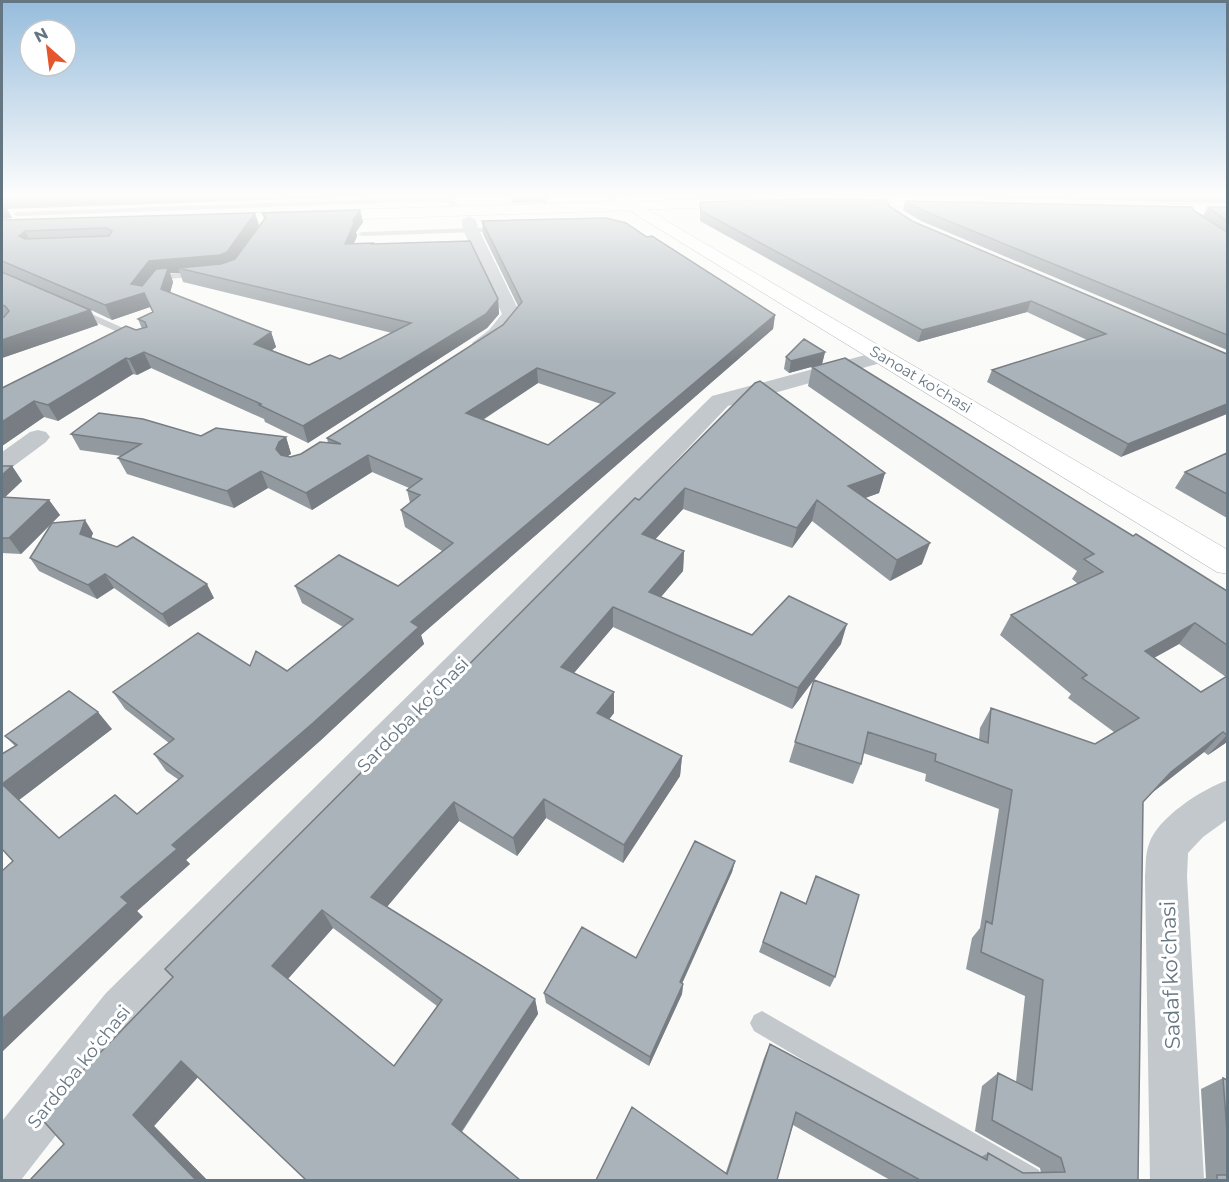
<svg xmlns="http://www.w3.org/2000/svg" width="1229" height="1182" viewBox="0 0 1229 1182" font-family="Montserrat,sans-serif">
<rect width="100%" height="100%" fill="#fafaf8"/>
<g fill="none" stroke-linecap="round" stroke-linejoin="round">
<defs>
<path id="secondary" d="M606,196H624L1228,550V574L1217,572Z"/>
<path id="highway" d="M842,197L950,198L958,203L950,208L837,205L834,202Z
M746,198L751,200L754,203L751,206L213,224L205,219L213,214Z
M1148,203L1228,205V215L1142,211L1140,208Z"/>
</defs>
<use href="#secondary" stroke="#b3babf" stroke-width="1"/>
<use href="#highway" stroke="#b4b9bd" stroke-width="1"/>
<path fill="#c3c8cc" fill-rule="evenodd" d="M435,197L454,200L461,211L454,213L449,203L435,201L17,216L13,214L17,212Z
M503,227H506V231L362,236L358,234L362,232Z
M201,271L205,274L204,276L168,279L155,286L151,283L166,274Z
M76,307L139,335L141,337L133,339L73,312L71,310Z
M762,1011L1039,1170L1042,1180H1004L754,1031L750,1023L754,1015Z"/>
<path fill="#c3c8cc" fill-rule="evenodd" d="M469,216L476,220L479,230L521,315L503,338L482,349L475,347L472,343L489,330L502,314L463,230L462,220Z
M884,350L891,352L894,356L891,360L728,406L140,1027L21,1180H2V1121L106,993L712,396Z
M38,430L46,432L50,437L46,442L11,468L2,470V452L30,432Z
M1228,780V819L1203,837L1188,853L1187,877L1204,1180H1150L1145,877C1146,867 1145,854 1149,844C1157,818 1202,789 1228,780Z"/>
<use href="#secondary" fill="#fff" fill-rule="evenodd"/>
<use href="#highway" fill="#fff" fill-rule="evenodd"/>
</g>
<path fill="#929a9f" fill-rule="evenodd" d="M2,196H374L7,209L12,218L2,219Z
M511,196H545L546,202L512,203Z
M700,196H731L700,197Z
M925,196H1227V203Z
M905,201L1193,210L1203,216L1208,207H1227V350L921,221L903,210Z
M700,202L889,206L912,221L1227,354L1121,457L987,382L992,370L1087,340L1027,312L918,342L700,221Z
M360,210L363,222L356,232L357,236L354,243H373V244L498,299L499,314L487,328L308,443L265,422L264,419L151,368L137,375L133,374L58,421L44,417L2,446V388L136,330L142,329L138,319L153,312L150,307L112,320L91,310L98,325L2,358V220L259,225L241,252L264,219L262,213ZM170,273H180L183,282L392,333L340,359L309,365L272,350L276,347L271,332L170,293L173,282Z
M482,221L647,237L775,315L773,329L421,635L424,644L321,740L186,860L190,864L137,911L143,917L13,861L15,746L5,736L112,729L19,800L59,838L137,814L179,780L166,771L154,754L169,743L125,709L113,692L250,666L287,671L343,627L302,603L295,586H398L442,551L405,527L401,510L410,503L407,490L409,488L372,472L312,510L268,488L234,508L127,474L118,458L121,456L80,450L71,434L286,437L291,454L287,456L290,457L301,454L328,443L327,438L503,325L518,306L483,234ZM538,383L601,404L548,445L483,420Z
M825,352L822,364L789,373L784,369L786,357Z
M812,367L1133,536L1227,591V742L1208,755L1204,752L1153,792L1143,802L1138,1180H890L793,1125L777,1180H596L726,1172L764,1058L770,1044L981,1157L988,1153L1023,1173H1041L1040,1168L975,1131L982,1086L998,1073L1016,1082L1025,996L966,969L972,938L980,928L999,809L925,781L926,774L863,753L861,764L853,784L789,762L814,680L979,740L980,728L991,708L1095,744L1114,732L1068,698L1071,694L1000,635L1011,615L1078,584L1072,579L1077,571L808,386ZM1179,644L1226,677L1201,692L1154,658Z
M755,383L885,473L879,493L865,498L922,564L890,581L812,521L792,548L683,509L655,539L684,551L683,571L661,597L752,635L841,644L792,709L613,627L574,673L614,692V713L609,719L682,756L680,776L623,863L546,818L517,856L459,821L387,907L535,999L538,1014L462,1132L197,1077L154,1126L207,1180H30L64,1144L639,500ZM333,928L437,1006L394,1066L288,979Z
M1227,453V518L1175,488L1185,472Z
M2,466H12L22,481L5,497L49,500L60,515L52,523L93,533L91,538L214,598L169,627L114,588L97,599L39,571L30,558L51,524L21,554L2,553Z
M735,861L732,872L682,984H683L682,994L649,1066L546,1003L544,993L636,958Z
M816,876L835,977L830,987L759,952L781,892L806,903Z
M1223,1078L1227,1080V1180H1199L1206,1178L1201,1089Z"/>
<path fill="#777d82" d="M2,206H5L12,218L2,219Z
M360,210L363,222L356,232L357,236L348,257L345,244L353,220Z
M255,213L259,225L231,265L178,268L180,273H170L173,282L167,304L144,293L150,307L112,320L105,305L131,284L149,261Z
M25,231L32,244L19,236Z
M498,299L499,314L487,328L308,443L303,426Z
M1031,301L1027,312L918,342L922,330Z
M90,310L98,325L2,358V340Z
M775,315L773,329L421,635L424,644L321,740L186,860L190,864L137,911L143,917L2,1052V1019L172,845L411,622Z
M271,332L276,347L260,359L254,344Z
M144,352L151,368L137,375L129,359Z
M825,352L822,364L789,373L791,361Z
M126,358L133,374L58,421L48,405Z
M537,368L538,383L468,429L466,413Z
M34,401L44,417L2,446V422Z
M1227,404V414L1121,457L1128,444Z
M286,437L291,454L285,458L282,465L276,449L279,442Z
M368,455L372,472L312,510L306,493Z
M12,466L22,481L2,500V475Z
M261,471L268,488L234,508L227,491Z
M885,473L879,493L843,506L848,486Z
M685,488L683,509L641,555L642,534Z
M49,500L60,515L21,554L9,538Z
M817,500L812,521L792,548L797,528Z
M85,520L93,533L88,547L80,534Z
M930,543L922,564L890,581L897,560Z
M684,551L683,571L648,612L649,592Z
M105,574L114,588L97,599L88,585Z
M207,584L214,598L169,627L162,614Z
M613,607V627L562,687L561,667Z
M1195,623L1179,644L1130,671L1145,651Z
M847,624L841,644L792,709L798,688Z
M614,692V713L598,734L597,713Z
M98,712L112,729L19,800L2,784Z
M1223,732L1204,752L1153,792L1171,772Z
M1227,735V742L1208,755Z
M682,756L680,776L623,863L624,845Z
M544,799L546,818L517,856L513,838Z
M454,802L459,821L380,915L371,897Z
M735,861L732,872L678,992L680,982Z
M322,910L333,928L285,982L272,966Z
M683,984L682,994L649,1066L650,1057Z
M535,999L538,1014L459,1135L452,1124Z
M181,1061L200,1075L154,1126L207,1180H196L133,1115Z"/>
<path fill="#aab3b9" stroke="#777d82" stroke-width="1.5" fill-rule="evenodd" d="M813,199L887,200L889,206L912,221L1227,354V404L1128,444L992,370L1106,334L1031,301L922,330L701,211L700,202Z
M905,201L1192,207L1193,210L1227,232V335L924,211Z
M1208,207H1227V221Z
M360,210L353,220L354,223L345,244L373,243L372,244L470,241L498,299L486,314L303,426L259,405L261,404L144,352L129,359L126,358L48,405L34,401L2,422V388L126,326L136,330L147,327L145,322L138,319L153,312L144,293L105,305L2,261V220L255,213L227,252L220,255L149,261L131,284L142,286L156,269L168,268L161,289L271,332L254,344L309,365L330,355L340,359L411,323L178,268L221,264L235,259L266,217L262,213ZM106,228L112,231L109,236L25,239L19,236L25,231Z
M606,218L626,223L647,237L652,236L775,315L411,622L419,627L313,723L172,845L177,849L121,897L128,903L2,1019V871L13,861L2,849V754L17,745L5,736L69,691L98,712L2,784L59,838L115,795L137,814L183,776L154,754L174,739L113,692L198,633L250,666L256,651L287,671L353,619L295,586L339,555L398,586L453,543L401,510L420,495L407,490L422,479L368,455L306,493L261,471L227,491L118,458L141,444L71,434L99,413L143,419L201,436L216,428L286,437L279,442L276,449L281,455L290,457L301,454L320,442L341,444L327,438L503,325L522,302L482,221ZM537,368L615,393L548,445L466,413Z
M2,272L90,310L2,340V318L4,317L9,311L5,306L2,305Z
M804,339L825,352L791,361L786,357Z
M845,358L1133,536L1136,534L1227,591V645L1195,623L1145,651L1201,692L1227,676V735L1223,732L1171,772L1143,802L1138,1180H920L796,1112L777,1180H596L632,1107L727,1174L770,1044L987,1160L988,1153L1023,1173L1065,1172L1061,1158L992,1120L998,1073L1032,1090L1043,980L981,952L986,921L992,924L1012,790L935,761L936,754L868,732L861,764L795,742L814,680L988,743L991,708L1095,744L1139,718L1082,678L1087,675L1011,615L1103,572L1084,559L1094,554L812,367Z
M760,381L885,473L848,486L930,543L897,560L817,500L797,528L685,488L642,534L684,551L649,592L752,635L789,596L847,624L798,688L613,607L561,667L614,692L597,713L682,756L624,845L544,799L513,838L454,802L371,897L535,999L452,1124L520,1180H306L181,1061L133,1115L196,1180H30L64,1144L39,1116L173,977L165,969L635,498L639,500L755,383ZM322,910L442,1000L394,1066L272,966Z
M1227,453V494L1185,472Z
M2,466H12L2,475Z
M2,497L49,500L9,538H2Z
M85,520L80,534L117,547L133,537L207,584L162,614L105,574L88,585L30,558L52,523Z
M695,841L735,861L680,982L683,984L650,1057L544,993L582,927L636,958Z
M816,876L859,895L835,977L763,942L781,892L806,904Z
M1223,1078L1227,1080V1132Z
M1217,1175H1227V1180H1217Z"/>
<linearGradient id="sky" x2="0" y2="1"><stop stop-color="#96bcdc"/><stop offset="0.54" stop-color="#fdfdfc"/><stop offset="1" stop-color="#fdfdfc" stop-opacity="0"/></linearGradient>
<rect width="1229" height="362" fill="url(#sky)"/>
<g text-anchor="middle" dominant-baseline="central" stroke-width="6" stroke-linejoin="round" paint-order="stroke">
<g font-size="15" fill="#657683" stroke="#fff">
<text transform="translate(921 379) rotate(31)">Sanoat ko'chasi</text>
</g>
<g font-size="18" fill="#657683" stroke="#fff">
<text transform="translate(413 715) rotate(-46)">Sardoba koʻchasi</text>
<text transform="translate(79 1067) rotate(-51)">Sardoba koʻchasi</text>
</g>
<g font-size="21" fill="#657683" stroke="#fff">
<text transform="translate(1170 975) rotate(-92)">Sadaf koʻchasi</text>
</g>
</g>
<rect width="1229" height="1182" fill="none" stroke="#657683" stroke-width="6"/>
<g transform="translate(48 48) rotate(332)"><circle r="28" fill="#ffffff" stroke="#c1c8cd" stroke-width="1.5"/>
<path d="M0-4.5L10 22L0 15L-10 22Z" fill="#e4572e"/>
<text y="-9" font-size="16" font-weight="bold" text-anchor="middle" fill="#657683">N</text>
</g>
</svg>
